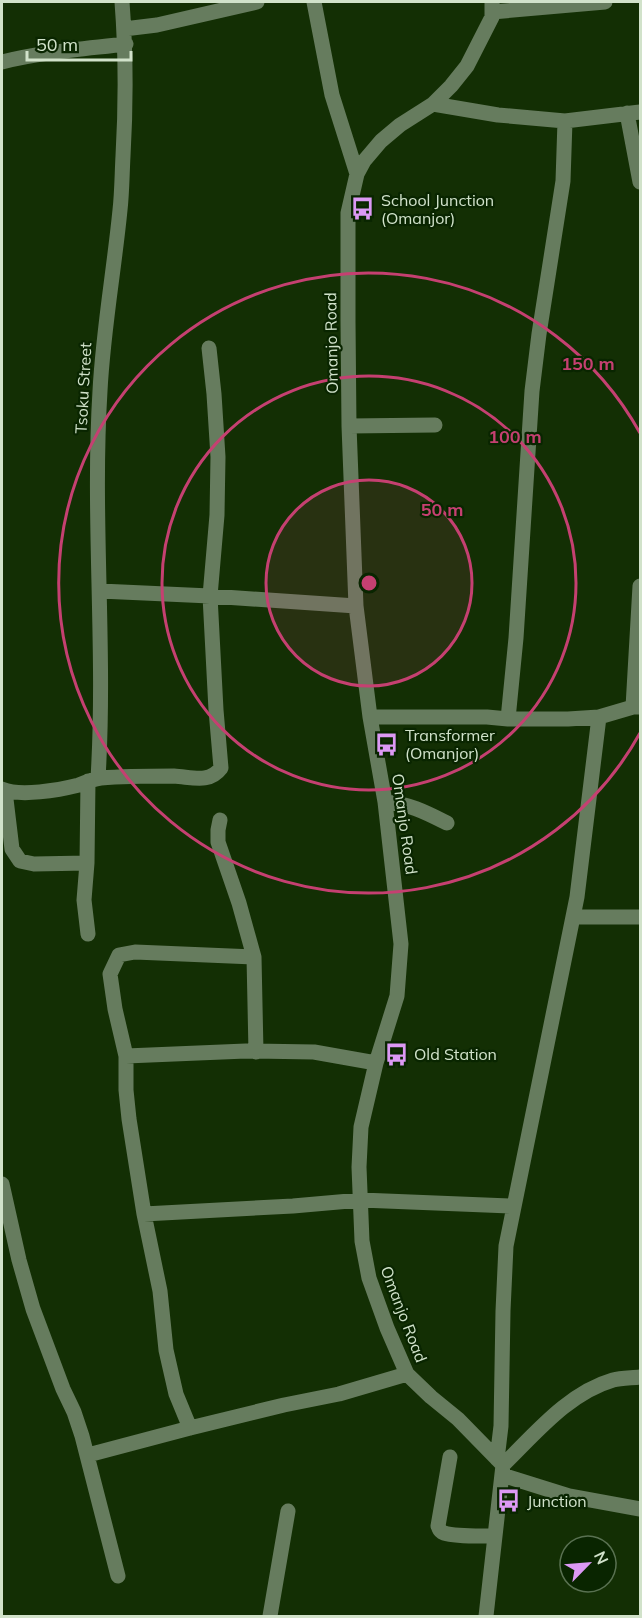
<svg xmlns="http://www.w3.org/2000/svg" width="642" height="1618" viewBox="0 0 642 1618" font-family="Mulish,sans-serif">
<rect width="100%" height="100%" fill="#132f04"/>
<g fill="none" stroke-linecap="round" stroke-linejoin="round">
<path stroke="#667c5e" stroke-width="15" d="M314,2L332,95L357,174
M492,2V17L467,66L451,86L433,104L400,125L381,141L364,161L357,174L348,213V321L349,426L356,606L370,717L385,802L401,944L397,996L376,1063L361,1127L359,1167L362,1241L369,1278L387,1328L407,1374L431,1397L458,1419L503,1465
M492,12L605,2
M124,29L157,25L257,2
M2,62C42,52 84,49 126,44
M433,104L498,115L565,121L640,112
M627,113L640,182
M349,426L435,425
M100,591L210,596L356,606
M633,707L640,586
M370,717H487L508,719H568L599,717L633,707H640
M508,719L516,638L532,391L539,334L563,181L565,121
M98,778C106,649 92,520 100,391C103,331 114,271 120,210C122,192 122,174 123,156C126,104 126,53 122,2
M88,781L87,863L84,900L88,934
M2,789C20,797 59,790 79,785C86,782 93,779 101,778C125,776 150,776 174,776C192,777 209,784 221,768L216,710L210,596L217,515L218,457L214,394L209,348
M5,791L12,849L20,861L34,864L87,863
M385,802C408,803 427,813 447,823
M220,820L218,830V842L239,903L254,957L256,1052
M573,917H640
M126,1056L246,1051L314,1052L376,1063
M2,1184L19,1260L33,1309L63,1389L74,1412L82,1436L118,1576
M144,1214L293,1206L361,1200L513,1206
M190,1428L176,1394L166,1350L160,1291L144,1214L129,1119L126,1090V1056L115,1009L110,974L119,955L135,952L254,957
M88,1455L190,1428L284,1405L339,1394L407,1374
M450,1457L438,1526C440,1530 439,1531 444,1533C457,1537 481,1536 495,1536
M497,1459L501,1426L503,1311L506,1246L577,897L599,717
M503,1465C535,1434 568,1393 613,1380C621,1378 632,1378 640,1377
M502,1475L569,1496L640,1509
M270,1616L288,1511
M486,1616L503,1465"/>
</g>
<circle cx="369" cy="583" r="103" fill="#c54071" fill-opacity=".12"/>
<g fill="none" stroke="#c54071" stroke-width="3">
<circle cx="369" cy="583" r="103"/>
<circle cx="369" cy="583" r="207"/>
<path d="M640 733A310 310 0 1 1 640 433"/>
</g>
<defs>
<symbol id="bus-bare" viewBox="-9 -9 18 18"><path d="M-5-6H5V4H4V6H2V4H-2V6H-4V4H-5ZM-3.5-4V0h7V-4ZM-3.5 1.2v1.5H-2V1.2ZM2 1.2v1.5H3.5V1.2Z" fill="#dc99f4" stroke="#092500" stroke-width="2.5" paint-order="stroke"/></symbol>
</defs>
<g fill-rule="evenodd">
<use href="#bus-bare" x="346" y="192" width="33" height="33"/>
<use href="#bus-bare" x="370" y="728" width="33" height="33"/>
<use href="#bus-bare" x="380" y="1038" width="33" height="33"/>
<use href="#bus-bare" x="492" y="1484" width="33" height="33"/>
</g>
<g text-anchor="middle" dominant-baseline="central" stroke-width="4.5" stroke-linejoin="round" paint-order="stroke">
<g font-size="16" fill="#d1e2ca" stroke="#092500" text-anchor="start">
<text x="381" y="200">School Junction<tspan x="381" dy="18">(Omanjor)</tspan></text>
<text x="405" y="735">Transformer<tspan x="405" dy="18">(Omanjor)</tspan></text>
<text x="414" y="1054">Old Station</text>
<text x="527" y="1501">Junction</text>
</g>
<g font-size="16" fill="#d1e2ca" stroke="#092500">
<text transform="translate(331 343) rotate(-91)">Omanjo Road</text>
<text transform="translate(83 388) rotate(-87)">Tsoku Street</text>
<text transform="translate(405 824) rotate(82)">Omanjo Road</text>
<text transform="translate(404 1314) rotate(69)">Omanjo Road</text>
</g>
</g>
<circle cx="369" cy="583" r="9" fill="#c54071" stroke="#092500" stroke-width="3"/>
<g font-size="18" text-anchor="middle" font-weight="bold" fill="#c54071" stroke="#092500" stroke-width="4.5" stroke-linejoin="round" paint-order="stroke">
<text x="588" y="370">150 m</text>
<text x="515" y="443">100 m</text>
<text x="442" y="516">50 m</text>
</g>
<rect width="642" height="1618" fill="none" stroke="#d1e2ca" stroke-width="6"/>
<g transform="translate(588 1564) rotate(65)"><circle r="28" fill="#092500" stroke="#597151" stroke-width="1.5"/>
<path d="M0-4.5L10 22L0 15L-10 22Z" fill="#dc99f4"/>
<text y="-9" font-size="16" font-weight="bold" text-anchor="middle" fill="#d1e2ca">N</text>
</g>
<path d="M27 51v9h104v-9" fill="none" stroke="#d1e2ca" stroke-width="3"/>
<text x="36" y="51" font-size="18" fill="#d1e2ca" stroke="#092500" stroke-width="4.5" paint-order="stroke">50 m</text>
</svg>
